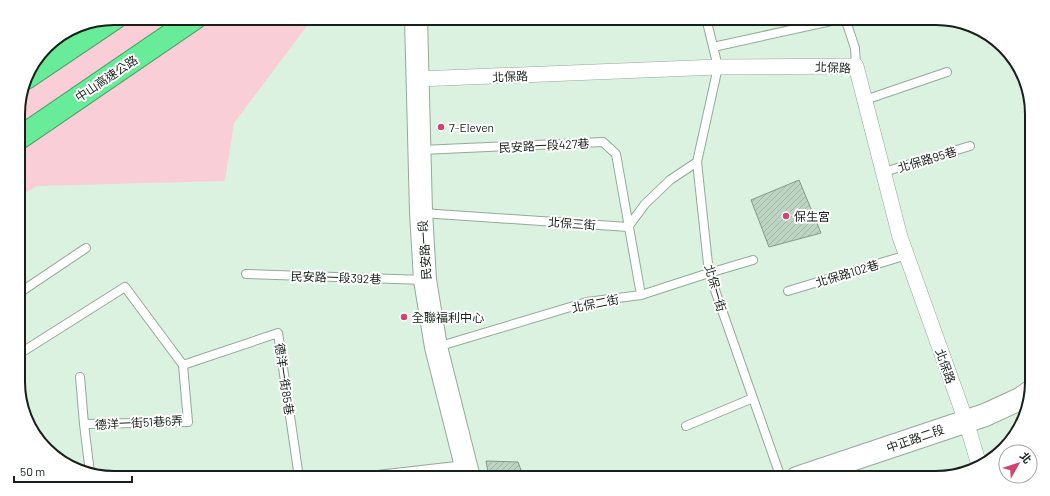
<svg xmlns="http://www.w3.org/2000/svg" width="1050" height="496" viewBox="0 0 1050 496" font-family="Barlow,'Noto Sans TC',sans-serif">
<defs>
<pattern id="building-hatch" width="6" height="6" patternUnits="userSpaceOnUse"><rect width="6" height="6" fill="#bdd4c3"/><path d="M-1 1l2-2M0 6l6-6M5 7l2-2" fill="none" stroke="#a2b6a7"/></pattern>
</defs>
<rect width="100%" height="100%" fill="#dbf2e0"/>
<path fill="#f9ced6" d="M114,18H313L234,123L225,181L37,186L18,197V108L28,72L51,42L78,25Z"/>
<path fill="url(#building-hatch)" stroke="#849989" d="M730,18H751L732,23Z
M799,180L821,233L769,247L751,200Z
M486,461L518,462L524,478H489Z"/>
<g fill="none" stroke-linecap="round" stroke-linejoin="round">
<defs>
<path id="lane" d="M706,18L718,67L697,162L709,273L781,478
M845,18L855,48L856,66
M713,47L845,18
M865,100L947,72
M421,150L603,142L616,154L641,295
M884,172L970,146
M422,213L628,227L645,204L670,180L697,162
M246,274L425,280
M788,291L907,255
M19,293L86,248
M437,347L587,302L641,295L709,273L753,260
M19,354L125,287L183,365
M183,365L278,333L299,478
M80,377L84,424L90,473
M84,424L188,422L183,365
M686,426L753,398
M351,478L465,465"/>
<path id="street" d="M418,79L718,67L856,66L900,237L966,421L979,465"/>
<path id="secondary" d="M416,18L421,212L425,280L436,347L469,478
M797,478L985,415L1020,399L1030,392"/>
<path id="highway" d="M26,78L115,18
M18,139L195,18"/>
</defs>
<use href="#lane" stroke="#94aa99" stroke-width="10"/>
<use href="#street" stroke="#94aa99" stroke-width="16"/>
<use href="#secondary" stroke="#94aa99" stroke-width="24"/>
<use href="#highway" stroke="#4ca56c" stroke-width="24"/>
<use href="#lane" stroke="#fff" stroke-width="8"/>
<use href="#street" stroke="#fff" stroke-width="15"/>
<use href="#secondary" stroke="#fff" stroke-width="22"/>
<use href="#highway" stroke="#69ec99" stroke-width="22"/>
</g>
<g fill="#d14471" stroke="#fff" stroke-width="1.5">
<circle cx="441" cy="127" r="4"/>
<circle cx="786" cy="216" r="4"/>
<circle cx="404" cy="317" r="4"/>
</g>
<g text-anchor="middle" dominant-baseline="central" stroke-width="4" stroke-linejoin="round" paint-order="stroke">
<g font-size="12" fill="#172019" stroke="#fff">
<text transform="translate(833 67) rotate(2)">北保路</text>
<text transform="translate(510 76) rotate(-2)">北保路</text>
<text transform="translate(106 78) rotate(-34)">中山高速公路</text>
<text transform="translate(544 145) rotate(-3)">民安路一段427巷</text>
<text transform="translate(927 159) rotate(-17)">北保路95巷</text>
<text transform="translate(572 223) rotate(4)">北保三街</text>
<text transform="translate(424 250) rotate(-94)">民安路一段</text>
<text transform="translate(847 273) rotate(-17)">北保路102巷</text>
<text transform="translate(336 277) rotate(2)">民安路一段392巷</text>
<text transform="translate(716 288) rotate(74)">北保一街</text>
<text transform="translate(595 303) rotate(-11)">北保二街</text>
<text transform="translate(946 366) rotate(70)">北保路</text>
<text transform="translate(285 379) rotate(82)">德洋一街85巷</text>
<text transform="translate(139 422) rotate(-3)">德洋一街51巷6弄</text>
<text transform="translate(915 438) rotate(-19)">中正路二段</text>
</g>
<g font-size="12" fill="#172019" stroke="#fff" text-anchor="start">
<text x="449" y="127">7-Eleven</text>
<text x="794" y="216">保生宮</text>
<text x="412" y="317">全聯福利中心</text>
</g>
</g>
<path d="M0 0H1050V496H0ZM114 25H936A89 89 0 0 1 1025 114V382A89 89 0 0 1 936 471H114A89 89 0 0 1 25 382V114A89 89 0 0 1 114 25Z" fill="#fff" fill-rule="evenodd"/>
<path fill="none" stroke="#172019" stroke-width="2" d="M114 25H936A89 89 0 0 1 1025 114V382A89 89 0 0 1 936 471H114A89 89 0 0 1 25 382V114A89 89 0 0 1 114 25Z"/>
<g transform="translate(1018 464) rotate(51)"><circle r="19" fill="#ffffff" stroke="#a2a6a3"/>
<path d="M0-3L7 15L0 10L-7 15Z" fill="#d14471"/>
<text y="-6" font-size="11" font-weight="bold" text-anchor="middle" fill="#172019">北</text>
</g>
<path d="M14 476v6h118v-6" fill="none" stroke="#172019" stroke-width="2"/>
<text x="20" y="476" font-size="12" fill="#172019" stroke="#ffffff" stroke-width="3" paint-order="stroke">50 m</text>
</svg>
